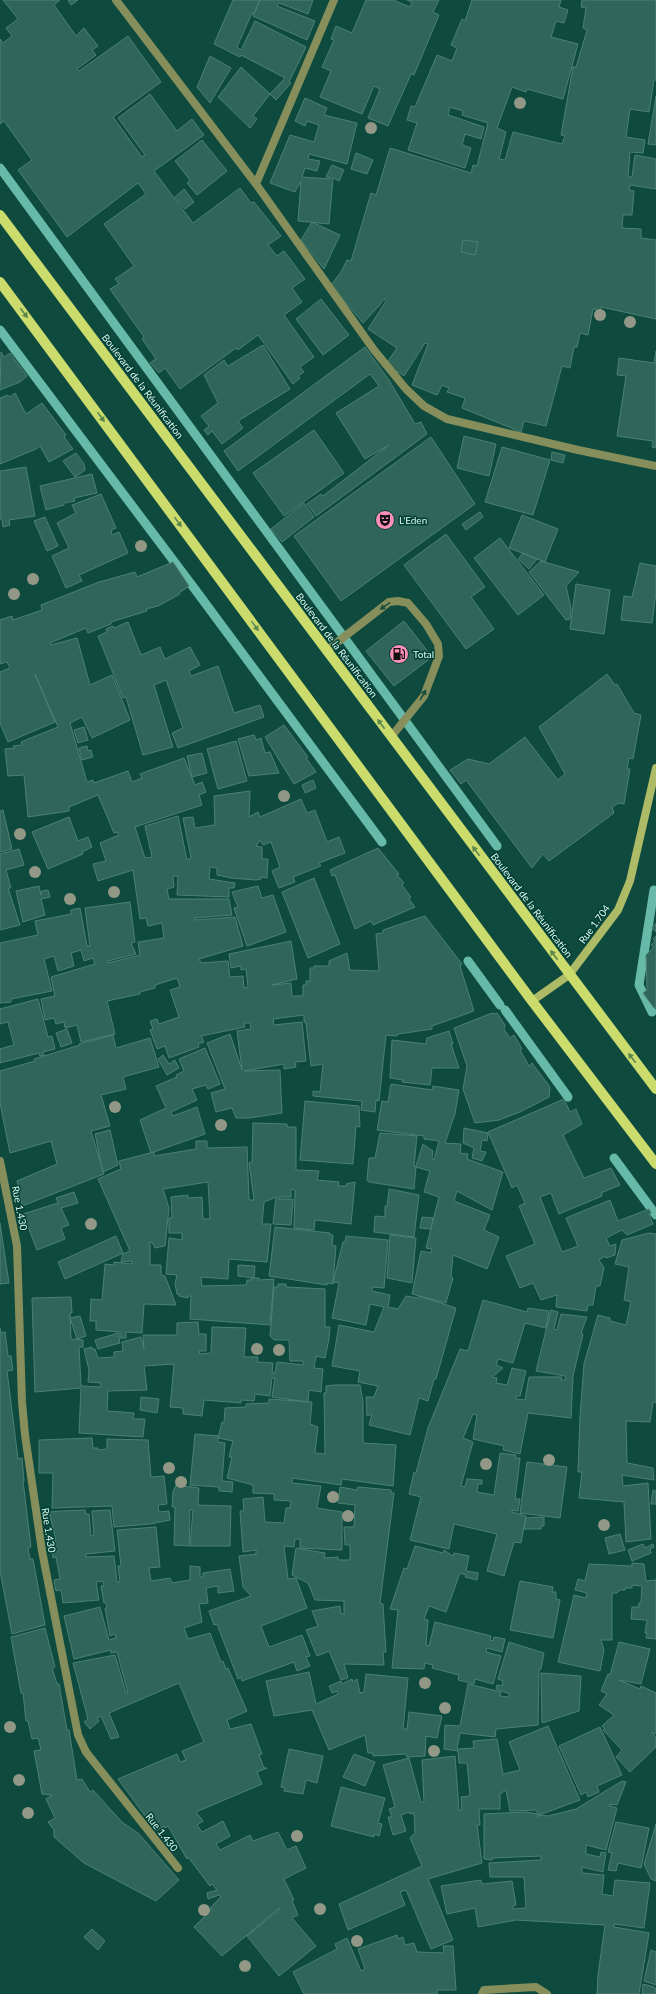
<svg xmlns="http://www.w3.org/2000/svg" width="656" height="1994" viewBox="0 0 656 1994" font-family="Lato,sans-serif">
<rect width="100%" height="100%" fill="#0f4a3f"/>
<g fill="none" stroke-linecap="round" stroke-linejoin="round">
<path stroke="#67b9a8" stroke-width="9" d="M0,168L497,846
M0,330L194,588L382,842
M468,961L500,1005
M505,1010L568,1097
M652,1012L639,985L654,890
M614,1158L656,1215"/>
</g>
<path fill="#30665a" stroke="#4b8174" d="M3,0H60L54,5L76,36L84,28L98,46L92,50L96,55L77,69L79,71L128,36L161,82L113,117L142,157L145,155L118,118L150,94L177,131L192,119L204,135L154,171L193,223L240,188L251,203L254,202L281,236L268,245L277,256L284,251L305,279L292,288L302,302L284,315L314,357L300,367L304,372L298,376L300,378L293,384L258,335L238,350L236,348L180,389L165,368L159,373L150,363L156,359L142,339L144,337L110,289L119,284L115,279L134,266L104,224L146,194L138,183L67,237L18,170L32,160L4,121L0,124V39L3,43L12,36L6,28L18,19Z
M68,0H78L71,5Z
M233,0H260L254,14L252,13L237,47L241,50L255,21L306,47L289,82L291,83L276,100L270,94L285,78L241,55L240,57L214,44Z
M260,0H313L308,14L279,3L277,6L315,21L307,40L253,16Z
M366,0H393L410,7L412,2L407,0H439L433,12L439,15L414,75L411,74L388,126L368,118L380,89L374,86L362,114L320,97L331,71L322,67L334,40L331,39L336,26L352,33Z
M472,0H561L559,7L568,10L564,23L556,21L551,37L578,44L563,99L527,89L526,92L512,87L497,128L506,132L499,159L505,160L513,132L562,144L565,136L561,135L573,67H576L587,30L583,28L586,8L581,7L582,0H656V80H654L649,112L630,109L626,137L645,140L643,153L630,152L628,177H632L635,155L656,159V189L630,185L629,190L634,191L632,215H623L622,228L641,229V238L656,240V319L601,307L600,311L593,309L588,335L580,333L577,347H574L570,368L562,366L546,426L524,421L521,432L462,408L465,398L447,392L449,388L442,385L437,395L412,385L428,344L425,343L404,376L386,364L397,348L368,329L386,301L384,299L379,306L363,323L331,285L341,272L347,260L351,261L371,193L376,195L390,148L471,173L473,165L477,166L488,123L462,115L463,111L450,107L448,115L484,127L481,139L465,134L462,145L471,148L465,168L408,150L417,123L407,120L411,106L415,107L437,55L452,61L457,48L451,45L462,19L465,21Z
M210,56L231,68L210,103L197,87Z
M241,67L270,94L253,116L257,119L250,128L218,97Z
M656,96V145L648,144Z
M305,98L327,108L324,115L357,123L347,164L309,154L308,159L320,161L317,171L305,168L302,177L330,179V177H326L332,165L344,170L339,181L333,178L329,224L298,221L301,181L295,192L270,183L290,135L314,142L319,125L307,121L305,126L295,121Z
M202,140L227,171L197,195L187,183L190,180L175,161Z
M356,153L373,160L367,174L351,169Z
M184,189L194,202L185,209L175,197Z
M312,222L340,235L324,269L301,240Z
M463,240L478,242L475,255L461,252Z
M321,299L349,335L323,355L296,319Z
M263,345L290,389L238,421L243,428L222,444L212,431L208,435L204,430L209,426L201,416L218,403L204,375L224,360L228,366Z
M365,347L389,380L415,424L421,422L427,434L316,516L307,504L321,494L323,496L389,445L365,459L336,413L379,386L370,374L238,471L224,451Z
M656,351V448L652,447L653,441L617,436L626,376L617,375L619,358L654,363Z
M1,352L4,357L10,353L27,376L20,382L0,390Z
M15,393L26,414L42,403L66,435L64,437L73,449L49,462L40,446L36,449L0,464V398L8,395L10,397Z
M314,430L344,473L284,516L253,473Z
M464,436L496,444L489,476L457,468Z
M431,437L475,504L341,601L294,536Z
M502,447L550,460L533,515L485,502Z
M552,452L565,455L563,463L551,460Z
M76,453L84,464L85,470L75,477L63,461Z
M26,467L35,516L9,520L10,525L3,527L2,519H0V471Z
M92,474L97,493L74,498L75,501L64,503V505L46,510L40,486Z
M101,494L116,528L111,530L112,535L119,532L128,553L79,575L82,581L66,588L52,556L69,548L57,523L76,513L72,505Z
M304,503L314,517L282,542L271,529Z
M480,512L483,517L466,530L462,524Z
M522,515L558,529L545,562L509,548Z
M45,517L58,546L47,551L34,521Z
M446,534L485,587L471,597L494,629L466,649L404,565Z
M500,538L544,595L518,615L474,558Z
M523,553L537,559L529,569L518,559Z
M541,561L579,572L566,586L571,608L570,619L566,620L529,572Z
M173,562L189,586L179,593L180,594L158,606L146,609L147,611L111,622V624L88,633L86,628L50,643L51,645L77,638L90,685L112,675L130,720L92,738L82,717L70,723L87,782L93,780L94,783L128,771L132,782L142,778L140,774L184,758L195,785L202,782L206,792L199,795L202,805L135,827L145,858L152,857L145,826L178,816L187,860L191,858L183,818L193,817L195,828L215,825L214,796L250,791L249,817L258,812L260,817L301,799L307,813L315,810L327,842L339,837L345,853L319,863L321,866L293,877L295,882L279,888L272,871L280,867L271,842L263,845L260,840L256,846L262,847V859H268L267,878L261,877V879L256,880L231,878L217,875V868L210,867L209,879L235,883L234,888H229V897L177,895L178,876H173L174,887L167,889L169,899H229L232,915L195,918V920L235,917L243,946L199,959L201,963L228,961L230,977L243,976L244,988L248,987L246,969L241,970V966L231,968L229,954L291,941L297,979L272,985L291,983L292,996H303V985H306V981H310V968H314V966H329V961L347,953L350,970L379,971L376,934L383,933V930L425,916L462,964L460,966L474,1011L432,1026V1029L398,1034L397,1036L386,1035L379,1101L376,1100L375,1112L361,1110L362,1101L313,1096V1091L320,1092L323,1064L311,1066L306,1023L304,1022V1015L273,1019L274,1025L302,1022L306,1061L295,1062L296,1067L284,1069V1064L244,1071L280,1070L282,1113L249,1118H236L232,1108L216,1112L211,1093L225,1089L207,1043L230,1034L242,1070L237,1031L251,1029L250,1023H244L245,1027L201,1036L204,1042L198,1044L199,1047L169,1058L165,1046L157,1049L150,1030L153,1029L150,1021L157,1019L159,1024L179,1017L170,990L180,987L177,978L155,985V988L140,992V994L107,1001L115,1034L81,1042L77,1025L65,1028L64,1022L56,1024L54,1018L45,1020L41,999L55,996L51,977L95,964L93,958L84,961L81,950L71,953L74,966L58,971L54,956L44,959L52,991L11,999V1002L0,1003V943L38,935L35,921L71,914V910L80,908L87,946H90L85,908L130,902L135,942L131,943L136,954L108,961V963L140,955L138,942L164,938L162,923L148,926L146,918L140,919L133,870L98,881L93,864L106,861L100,843L119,835L117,832L114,833L98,795L69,807V811L28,817L24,775L8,776L5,749L15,748L13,746L22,745L21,742L58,727L35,674L55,722L8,742L0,723V672L10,668L7,662L0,664V620L12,616L13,620L42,610L41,605L99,582L135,572L137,577Z
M640,563L656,566V592L652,623L621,620L624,596L632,597Z
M576,584L610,590L604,634L570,629Z
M404,621L432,657L394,686L366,651Z
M128,622L141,655L160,647L165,659L190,647L200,665L189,671L191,676L218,666L234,713L260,705L264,717L178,748L172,733L183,728L166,680L154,685L173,747L143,755L126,697L123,698L98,636L107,632L106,629L113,626L114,628Z
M607,674L615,685L617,684L634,713L641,715L633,759L629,758L627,769H630L624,804L619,803L612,807L614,813L549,861L543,854L532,868L466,780L461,784L450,770L468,759L489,764L525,737L558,780L565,774L539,727Z
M284,725L308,757L306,758L316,772L294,784L265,737Z
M84,727L88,740L78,743L74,730Z
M254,735L256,740L261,738L265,753L270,752L279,773L249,776L238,739Z
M236,741L247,781L218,789L207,749Z
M87,746L88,751L91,750L93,757L82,760L79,748Z
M202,753L207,773L192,777L187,756Z
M313,780L316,788L305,793L302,785Z
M3,810L12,849L0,852V811Z
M69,817L78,841L88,837L92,847L82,852L83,854L48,869L32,832Z
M378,848L399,874L397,875L404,883L402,885L411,897L409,899L415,907L373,925L371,921L355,929L335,875L332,876L330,870Z
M19,849L24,865L6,870L11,888H8L20,925L0,930V854Z
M314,878L340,944L308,958L282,892Z
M39,886L41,895L42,891L48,890L50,897L41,899L45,915L23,922L16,891Z
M258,886L262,898L273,895L286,932L247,946L234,908L238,907L232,892Z
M656,923V932L652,928Z
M656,936V1007L654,1008L643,993L647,990L646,955L654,947L651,945L655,941L653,939Z
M38,999L48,1037L52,1036L55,1049L43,1052L44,1055L40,1056L39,1053L0,1063V1049L14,1045L8,1022L0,1024V1009Z
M492,1013L493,1014L497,1013L505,1025L504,1029L510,1038L514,1035L522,1049L520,1050L529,1066L532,1063L550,1087L549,1097L520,1112L499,1120L475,1123L463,1089L467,1066L454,1028Z
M67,1029L72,1043L61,1047L56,1033Z
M449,1031L453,1044H451L459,1068H432L430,1085L402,1082L403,1080L390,1078L392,1040L426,1044L427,1038Z
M113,1035L116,1048L150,1038L159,1067L123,1077L126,1089L101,1095L110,1126L91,1131L104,1174L22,1206L17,1181L57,1164L51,1141L10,1153L0,1103V1071L35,1061L34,1059L80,1045L79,1044Z
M205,1048L220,1084L208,1089L206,1085L192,1089L197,1100L171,1112L173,1116L197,1107L205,1134L151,1153L140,1120L166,1108L156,1086L177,1077L176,1075L184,1071L179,1059Z
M163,1055L169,1064L175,1060L179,1068L167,1075L158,1059Z
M391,1084L432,1090L433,1086L459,1090L455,1114L445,1143L461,1144L460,1153L468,1154L467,1159L503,1172L492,1210L457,1191L454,1201L490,1215L484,1230L499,1237L487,1269L453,1255L451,1277L453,1278L446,1303L412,1294L421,1251L431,1253L432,1249L426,1248L439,1197L424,1192L430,1171L416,1167L414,1189L369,1182L367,1180L369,1158H375L380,1133L417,1136L414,1166H416L423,1144L433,1151L432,1159L434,1160L439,1141L424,1139V1136L377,1130L382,1101L388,1102Z
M564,1099L570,1112L576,1109L582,1124L563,1135L584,1178L611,1168L620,1185L601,1193L602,1196L559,1214L551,1193L540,1197L562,1252L578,1246L566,1218L610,1200L618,1221L649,1209L651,1213L649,1214L653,1224L627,1235L622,1230L606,1238L610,1246L616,1244L615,1255L606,1258L605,1256L599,1260L604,1268L600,1286H596L593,1305H588L587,1311L556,1307L557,1295L541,1300L533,1283L520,1288L506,1256L535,1244L519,1206L525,1203L517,1185L512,1188L488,1132Z
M305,1101L359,1106L360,1127L356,1126L353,1164L300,1160Z
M253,1123L287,1124V1127H296V1170L319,1171L317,1180L339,1182L338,1186H347L346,1184L355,1182L351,1224L315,1220L314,1230L294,1228L295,1190L291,1189V1197H279V1199H293L291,1225L273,1224L276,1197L264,1202L262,1224H271L267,1262L229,1259L228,1279L201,1277L202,1286L246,1285L247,1280H251V1278H259V1280L274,1279L270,1325L190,1319L191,1296H188V1298L179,1296L180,1295L177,1294L175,1284L177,1275L166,1274L169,1238L182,1240V1233H169V1218H172L171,1197L188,1195V1198L202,1197L203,1219H210L208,1182L163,1189L169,1208L165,1246L155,1248L152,1242H150V1265H161V1275L165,1276L176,1305L144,1304L142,1333L126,1332V1338H120V1332L96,1330V1321H90L91,1299L102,1300L105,1264L114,1265V1262L131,1264L132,1261L121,1262L123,1254L130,1251L98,1179L121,1169L119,1161L154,1152V1156L196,1149V1141H207V1148L247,1147L249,1200H254L249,1163L252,1162Z
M464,1128L488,1133L487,1141L482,1140L480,1151L486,1152L482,1161L472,1158L474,1148L463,1143Z
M110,1130L118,1165L103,1172L95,1134Z
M389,1189L419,1195L414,1237L374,1232L375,1216L385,1217V1206H387Z
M74,1192L78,1203L61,1208L69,1225L61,1228L65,1239L37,1250L23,1214L58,1203L56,1198Z
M422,1217L433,1218L431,1229L420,1228Z
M0,1223L9,1283L0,1284Z
M275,1227L330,1233V1235H333L332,1245L336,1246L333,1284L327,1283V1285L269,1276Z
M649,1233L656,1234V1403L653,1402L650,1422L626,1421L627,1463L653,1468L654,1480L622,1475L623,1486L648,1483L651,1539L626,1542L624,1502L579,1498L582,1472H578L580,1416L584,1364L598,1315L610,1318V1321L626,1325L631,1302L624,1300L629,1267L615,1264L622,1240Z
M390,1235L416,1238L412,1283L387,1278Z
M116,1236L123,1253L65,1279L58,1262Z
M346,1236L388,1240L384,1288L372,1287V1291L390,1295L388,1307L398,1309L406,1296L418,1298L419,1296L456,1308L436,1379H434L428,1401L419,1398L410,1435L369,1425L372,1414L367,1416L366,1397H374L378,1386L358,1382L360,1371L332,1366L339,1325L374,1332L384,1307L370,1304L366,1325L332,1318L339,1283L333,1282L343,1242H345Z
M238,1265L255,1266L254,1278L238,1276Z
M278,1284H286V1287L325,1289V1327H330L329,1339L325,1358L316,1356L314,1368L323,1369L321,1392L309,1390L308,1402L272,1397L275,1378H272L270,1396L255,1394L254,1401L241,1400V1403L204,1400L202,1416L183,1414V1408L170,1407L174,1364L144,1366L147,1390L108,1391L107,1411L134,1413L133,1419H145L143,1437L79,1433L81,1388L35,1392L32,1298L71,1297L72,1313H70L71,1339L83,1340V1347H79L81,1386L100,1387L101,1383L88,1382L89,1370L84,1349L92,1347V1349H95L98,1358L114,1357V1352L123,1351L122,1342L141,1337L144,1349L143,1335H177V1323L198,1322L199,1334H206V1351H199L200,1354L211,1353L212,1327L246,1328L244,1357H258L257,1362L273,1363L272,1373H275L277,1362L303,1365V1361H290L289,1340H274L270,1336L274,1287H278Z
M483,1300L527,1312L528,1308L549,1311L546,1328L525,1323L513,1363L498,1359L496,1365L503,1368L492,1377L497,1378L496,1383L507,1385L512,1368L526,1371L520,1396H516V1399L525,1400L529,1377H562L561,1380H566L565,1376L536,1371L551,1310L558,1312L554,1329L557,1330L561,1314L587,1317L581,1333L583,1334L573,1376L571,1418L528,1413L520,1454L503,1450L504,1446L473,1439L477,1415L473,1414L463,1438L473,1442L461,1486L465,1487L467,1479L482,1480V1484H478L477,1492L494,1495L500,1453L516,1455L515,1458H520L515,1499H520L518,1511L512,1510V1512L526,1516L521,1543L514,1542L504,1576L487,1571L497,1534L454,1524L449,1549L410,1540L421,1497L409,1494L414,1472L416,1473L428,1428L460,1349L468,1351Z
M80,1316L86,1336L77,1339L70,1318Z
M0,1328L1,1333L5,1332L8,1356H11L13,1370L7,1371L18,1459L22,1458L24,1481H23L31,1547L28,1548L30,1559H33L45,1625L12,1634L0,1571Z
M118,1333L120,1343L98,1349L95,1340Z
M333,1385H360L363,1402V1443L396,1445L393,1486L342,1479L341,1485L292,1478V1483L321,1486L317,1508L342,1512V1550L300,1548V1539H295L294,1547L284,1546L288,1579L296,1578L307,1608L261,1626L269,1647L302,1635L310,1656L306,1657L310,1666L297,1671L294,1662L242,1681L241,1677L238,1679L217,1624L214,1625L209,1611L251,1596L243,1587L239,1556L256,1554V1550L243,1552L240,1511H244L243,1499L263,1497L265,1522L284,1523L286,1508H290L291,1501L274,1500V1494L253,1493V1485L227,1478L232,1457H229L233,1441L218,1438L222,1422L224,1423L225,1408L246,1407V1404L269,1403V1399L312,1402L310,1424L318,1427L315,1453L325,1454L324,1393H326V1386Z
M141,1397L159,1399L157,1413L140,1410Z
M195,1434L218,1436V1442L225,1443L222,1481L233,1482L232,1492L219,1491V1487L190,1485Z
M92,1438L93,1448H98V1450L107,1449V1439L148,1440L151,1477L164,1476L167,1504L158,1505L159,1512L169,1511L170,1520L150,1524L114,1527L112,1506L52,1508L53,1473H39V1440Z
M527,1462L567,1467L560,1518L520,1513Z
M176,1485L199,1488L198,1505L231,1506L230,1546H190L193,1510H190L189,1546L174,1545L175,1507H172L173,1492Z
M340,1487L357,1490L358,1487L391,1490V1493H394L380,1603L383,1604L386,1652H383L384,1665L344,1664L348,1678L341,1680L329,1651L317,1656L306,1630L318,1626L312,1611L340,1606L341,1614H344V1601L315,1600L308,1583L292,1575L296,1548L325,1553L324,1558L338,1557V1560H350V1545H345L344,1527H354L355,1505L338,1503Z
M653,1490L656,1491V1504H651Z
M61,1511L85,1510L86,1514H89L91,1536L94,1535L92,1511L110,1510L115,1551L86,1554V1557L114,1556L117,1582H120L118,1566H121L117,1530L156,1527L160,1567L149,1568L151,1581L170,1578L172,1583L190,1580V1566L200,1567V1577H203V1573L230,1569L234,1591L218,1593V1586L206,1588L208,1603L199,1604L202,1622L184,1628L188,1639L210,1633L221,1662L223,1661L226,1669L228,1668L247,1711L227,1720L230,1729L251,1724L262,1754L259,1755L264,1768H267L257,1772L262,1784L196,1812L203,1821L197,1825L202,1832L223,1821L230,1836L216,1844L220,1850L250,1835L253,1841L278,1832L287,1850L296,1846L306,1868L284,1879L294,1900L292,1901L298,1915L292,1918L316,1946L279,1976L247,1936L280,1909H278L222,1956L194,1927L212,1909L210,1908L221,1897L219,1895L208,1899L207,1893L217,1890L212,1884L210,1886L188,1857L187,1859L168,1826L165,1828L164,1826L156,1831L118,1779L177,1754L180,1762L186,1760L182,1751L204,1742L179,1683L109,1713L119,1737L111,1739L101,1716L97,1718L99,1721L90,1729L84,1722L88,1719L73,1663L115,1655L126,1693H128L117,1652L111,1653V1650L74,1659L64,1616L100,1607L109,1640L116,1638L115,1634L110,1636L105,1608H107L106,1603H104L101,1586H104L103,1581L96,1582L99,1600L63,1603L61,1590L56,1591L54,1580L60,1579L56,1557L53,1558L50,1541L56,1540L49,1512Z
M544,1517V1526H541V1529H524L526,1518Z
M620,1534L625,1550L609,1554L605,1538Z
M643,1544L645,1548L653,1544L654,1547L650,1549L651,1553L632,1561L628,1550Z
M415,1546L443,1553L444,1550L453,1556L454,1553L469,1556L466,1571L478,1573L477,1580L465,1577L466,1575L460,1573L446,1612L429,1606L424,1619L428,1620L426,1645L429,1646L435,1622L491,1636L490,1640L493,1641L494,1637L505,1639L502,1652L487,1648L486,1652L501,1656L493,1684L475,1679L474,1684L458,1680L459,1675L432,1668L433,1665L425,1663L424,1669L392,1668L398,1610L390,1609L404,1568L407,1569Z
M632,1563L644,1564L646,1581L656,1580V1639L646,1638L647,1633H645L647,1620L631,1619L632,1607H639V1603H641L642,1586L632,1585V1588H625V1590H620L617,1593H612V1640H601L604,1650L600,1671L558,1662L574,1595L586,1598L587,1593L575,1590L578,1579L585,1581L589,1564L632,1566Z
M520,1581L553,1587L552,1592H556V1599L560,1600L553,1638L510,1630Z
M45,1628L55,1667L52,1668L57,1684H59L67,1730H69L77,1780L82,1779L90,1792L93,1790L122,1822L139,1834L179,1880L156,1901L84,1863L54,1837V1830L48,1822L55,1818L46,1799L52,1795L42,1794L34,1751L41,1750L38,1738L32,1739L28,1721H26L23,1693H21L11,1637Z
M509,1642L544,1653L541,1669H539L538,1725L496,1729L495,1737L460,1733L457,1749L474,1748L473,1741L497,1739L503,1774L520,1770L509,1742L548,1726L580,1800L539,1815L536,1810L510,1811L506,1790L500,1794V1809H479L480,1825H477L482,1863L428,1879L453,1940L431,1949L406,1890L400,1892L405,1905L348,1930L339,1904L422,1866L410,1838L415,1833L414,1813L410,1814L409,1812L401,1815L406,1831L393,1835L388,1817H392L389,1809L395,1807L383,1765L409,1758L421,1802H424L422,1760L455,1756L459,1809V1810H462L461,1797L470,1796L467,1763H459L458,1751L444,1749L445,1725L460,1726L468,1684L501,1692L500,1696L508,1697L510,1694L496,1689L497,1685L502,1686L503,1681L498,1679Z
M619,1642L650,1649L641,1684L619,1680L640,1689L641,1686L656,1693V1734L652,1732V1733L656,1737V1747L630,1772L616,1757L622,1750L603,1730L605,1729L602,1726L614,1715L599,1705L607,1694L601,1691L608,1674L610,1675Z
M309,1672L316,1704L338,1694L337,1691L332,1693L329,1686L341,1681L342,1684L352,1679L353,1682L357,1679L360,1693L364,1692L366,1674L408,1678L403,1729H407L409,1712L442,1716L437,1738L426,1736L425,1756L407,1757L406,1754L373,1756V1753H368L365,1735L329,1750L312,1710L274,1716L266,1681Z
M541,1673L581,1676L579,1711L542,1723Z
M600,1727L622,1775L597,1786L599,1792L588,1797L586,1792L581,1795L559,1746Z
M289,1749L323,1756L317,1783L306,1780L303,1794L284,1791L285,1788L281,1787Z
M354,1754L375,1762L365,1786L343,1777Z
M622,1781L626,1782L617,1805L610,1804V1806L617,1808L606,1850L586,1845V1854L600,1857L601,1852L606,1853L603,1872L582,1867V1873L604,1875L602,1894L613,1896L615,1880L650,1883L644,1928L614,1924V1927L649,1933L639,1994H597L598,1975L605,1925L516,1920L478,1927L475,1908L447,1914L441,1886L481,1880L482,1884L512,1881L516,1905L513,1906V1909L526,1908L524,1877H490L489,1863L541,1860V1856L492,1858V1860L484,1859V1814L526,1812L538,1814V1817L540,1815L548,1816L576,1809Z
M341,1787L385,1798L378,1823L382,1824L379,1836L375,1834L374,1837L331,1826Z
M616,1822L649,1828L641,1868L618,1863L616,1871L608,1870L612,1853L608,1852Z
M656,1824V1881L651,1879L644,1864Z
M92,1929L105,1941L98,1950L84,1937Z
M397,1935L398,1939L403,1937L405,1945L414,1943L417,1952L444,1953L443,1946H453L456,1990H437V1994H304L293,1972L337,1949L335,1944L347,1938L361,1971L365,1969L358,1949Z
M651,1950L656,1952V1985L644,1981Z
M643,1984L654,1987L656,1989V1994H642Z"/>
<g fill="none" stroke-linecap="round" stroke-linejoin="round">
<path stroke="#868f5b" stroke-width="8" d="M326,651L389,602L398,601L408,603L426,624L438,644L439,656L424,696L391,737"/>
<path stroke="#868f5b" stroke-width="8" d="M116,0L256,184L374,350L406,389L424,406L447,419L578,450L656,466
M256,184L334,0
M0,1161L17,1246L22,1402L25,1435L42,1551L78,1735L86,1752L178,1868
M482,1994L484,1990L536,1987L547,1994"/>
<path stroke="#adba66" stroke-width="8" d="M532,1001L569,975L618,910L630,881L656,768"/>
<path stroke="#cbdc6d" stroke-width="10" d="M0,215L656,1089
M0,282L532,1001L656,1164"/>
</g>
<g fill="#929885">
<circle cx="520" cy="103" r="6"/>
<circle cx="371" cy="128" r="6"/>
<circle cx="600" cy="315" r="6"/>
<circle cx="630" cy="322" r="6"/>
<circle cx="141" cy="546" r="6"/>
<circle cx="33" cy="579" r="6"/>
<circle cx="14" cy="594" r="6"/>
<circle cx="284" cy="796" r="6"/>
<circle cx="20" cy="834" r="6"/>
<circle cx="35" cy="872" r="6"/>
<circle cx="114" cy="892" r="6"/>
<circle cx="70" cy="899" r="6"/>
<circle cx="115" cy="1107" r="6"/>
<circle cx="221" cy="1125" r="6"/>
<circle cx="91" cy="1224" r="6"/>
<circle cx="257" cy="1349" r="6"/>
<circle cx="279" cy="1350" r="6"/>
<circle cx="549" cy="1460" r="6"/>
<circle cx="486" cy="1464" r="6"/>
<circle cx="169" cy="1468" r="6"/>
<circle cx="181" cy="1482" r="6"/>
<circle cx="333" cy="1497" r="6"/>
<circle cx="348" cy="1516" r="6"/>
<circle cx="604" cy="1525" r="6"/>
<circle cx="425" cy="1683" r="6"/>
<circle cx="445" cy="1708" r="6"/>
<circle cx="10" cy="1727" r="6"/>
<circle cx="434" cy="1751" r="6"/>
<circle cx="19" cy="1780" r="6"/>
<circle cx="28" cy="1813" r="6"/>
<circle cx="297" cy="1836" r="6"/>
<circle cx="320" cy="1909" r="6"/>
<circle cx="204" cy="1910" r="6"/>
<circle cx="357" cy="1941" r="6"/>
<circle cx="245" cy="1966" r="6"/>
</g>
<defs><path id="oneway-solid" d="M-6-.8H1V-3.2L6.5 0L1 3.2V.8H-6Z"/></defs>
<g fill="#5b864e">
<use href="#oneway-solid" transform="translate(24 313) rotate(53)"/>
<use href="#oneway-solid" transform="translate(101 417) rotate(54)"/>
<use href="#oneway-solid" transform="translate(178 522) rotate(54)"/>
<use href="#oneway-solid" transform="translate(255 626) rotate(54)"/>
<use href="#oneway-solid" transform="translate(381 724) rotate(-127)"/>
<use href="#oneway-solid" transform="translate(476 851) rotate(-127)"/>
<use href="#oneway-solid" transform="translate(554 955) rotate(-127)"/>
<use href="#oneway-solid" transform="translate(632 1058) rotate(-127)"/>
</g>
<g fill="#1b4f3c">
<use href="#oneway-solid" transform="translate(385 606) rotate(146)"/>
<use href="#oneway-solid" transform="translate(423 695) rotate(-60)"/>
</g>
<defs>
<symbol id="theatre-disc" viewBox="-11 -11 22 22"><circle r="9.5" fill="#ff8eb9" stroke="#003f34"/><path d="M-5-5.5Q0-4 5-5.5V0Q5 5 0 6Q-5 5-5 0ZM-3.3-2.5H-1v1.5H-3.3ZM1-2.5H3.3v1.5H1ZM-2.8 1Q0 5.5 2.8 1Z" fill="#111"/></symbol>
<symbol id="fuel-disc" viewBox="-11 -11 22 22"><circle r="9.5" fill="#ff8eb9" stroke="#003f34"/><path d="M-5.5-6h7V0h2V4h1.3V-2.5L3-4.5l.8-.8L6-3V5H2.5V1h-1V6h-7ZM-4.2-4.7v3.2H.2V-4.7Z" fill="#111"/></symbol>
</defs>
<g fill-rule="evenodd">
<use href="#theatre-disc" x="374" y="509" width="22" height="22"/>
<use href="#fuel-disc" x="388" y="643" width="22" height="22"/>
</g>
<g text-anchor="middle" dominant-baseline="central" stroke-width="3" stroke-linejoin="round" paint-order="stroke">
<g font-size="10" fill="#ddf9f1" stroke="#003f34">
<text transform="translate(143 386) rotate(53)">Boulevard de la Réunification</text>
<text transform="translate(337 645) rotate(53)">Boulevard de la Réunification</text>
<text transform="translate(532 905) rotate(53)">Boulevard de la Réunification</text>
<text transform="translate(594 924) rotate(-54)">Rue 1.704</text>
<text transform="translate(20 1208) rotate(79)">Rue 1.430</text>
<text transform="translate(49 1530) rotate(81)">Rue 1.430</text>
<text transform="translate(162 1832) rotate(52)">Rue 1.430</text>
</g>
<g font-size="10" fill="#ddf9f1" stroke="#003f34" text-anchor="start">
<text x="399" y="520">L'Eden</text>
<text x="413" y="654">Total</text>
</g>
</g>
</svg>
